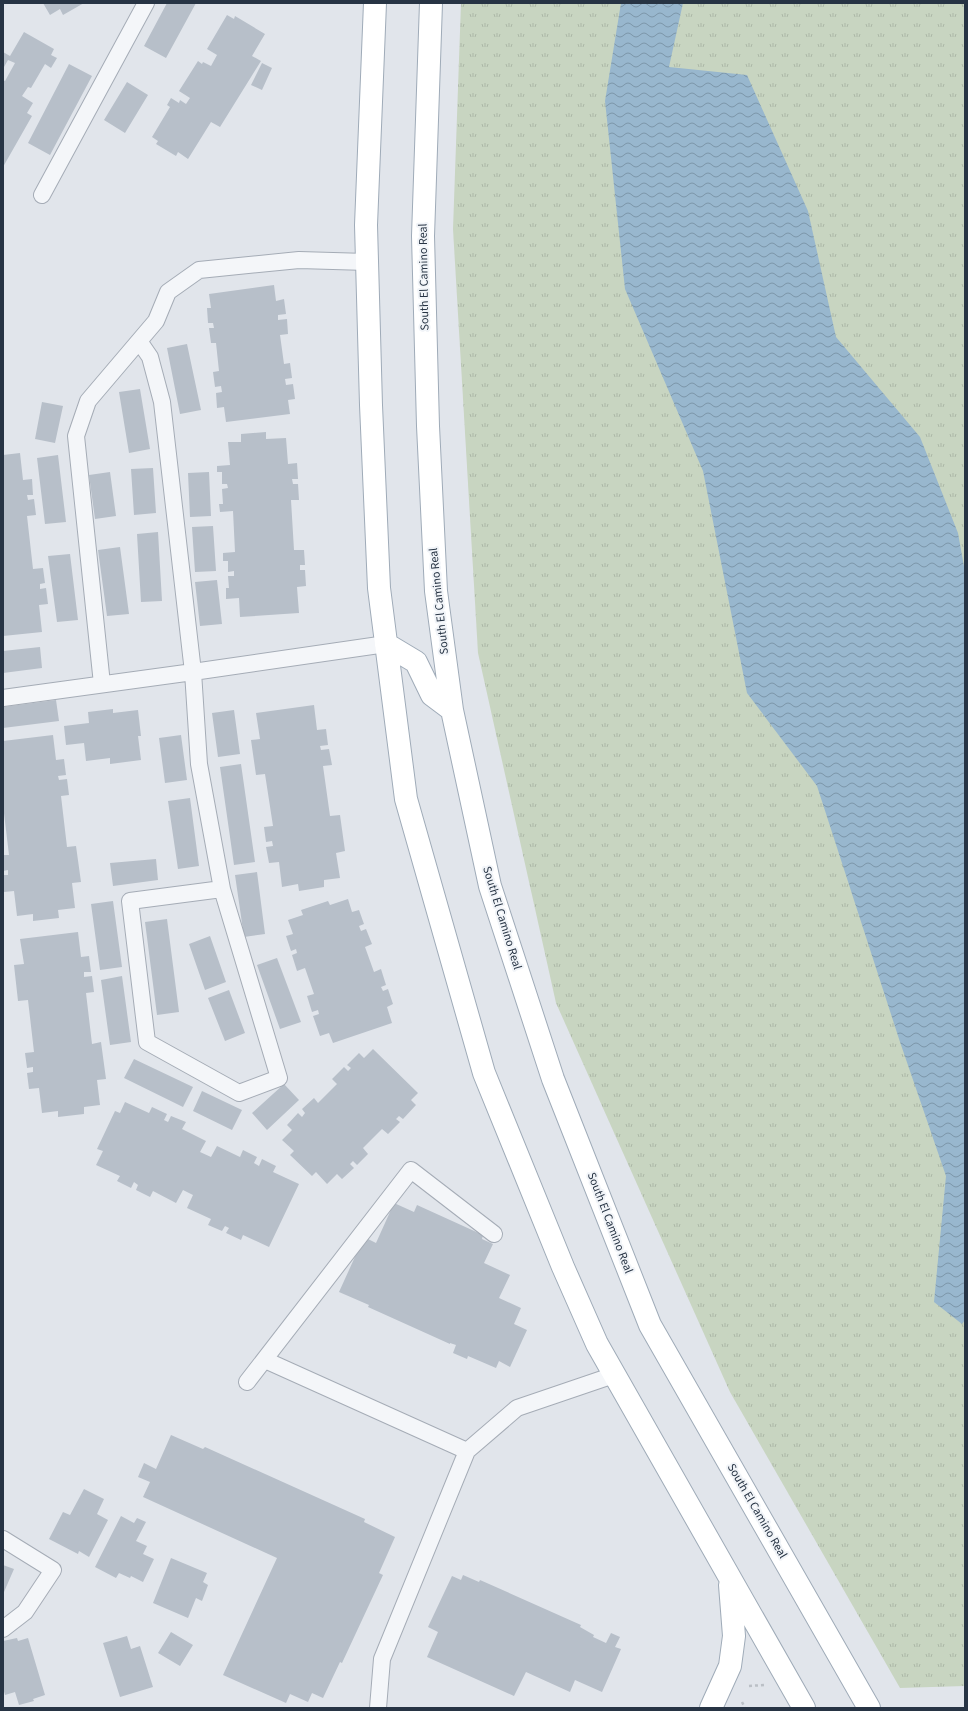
<svg xmlns="http://www.w3.org/2000/svg" width="968" height="1711" viewBox="0 0 968 1711" font-family="'Source Sans 3',sans-serif">
<defs>
<pattern id="grass-tufts" width="24" height="20" patternUnits="userSpaceOnUse"><rect width="24" height="20" fill="#c8d5c1"/><path d="M3 7l-1-3M5 7V3M7 7l1-3M15 17l-1-3M17 17v-4M19 17l1-3" fill="none" stroke="#acb7a7"/></pattern>
<pattern id="water-waves" width="16" height="10" patternUnits="userSpaceOnUse"><rect width="16" height="10" fill="#98b7ce"/><path d="M0 5q4-4 8 0t8 0" fill="none" stroke="#7c96a9"/></pattern>
</defs>
<rect width="100%" height="100%" fill="#e1e5eb"/>
<path fill="url(#grass-tufts)" d="M461,3H965V1686L900,1688L730,1392L556,1003L478,653L453,229Z"/>
<path fill="url(#water-waves)" d="M621,3H683L669,67L747,75L808,211L836,337L920,437L958,533L965,572V1320L962,1324L934,1302L946,1176L900,1042L817,786L747,693L703,471L625,289L605,101Z"/>
<path fill="#b7bfc9" d="M43,3H84L63,15L60,9L50,15Z
M167,3H196L166,58L144,46Z
M227,15L234,19L235,16L265,34L252,56L261,61L220,127L211,122L188,159L178,152L176,156L156,144L158,141L152,137L170,107L167,105L171,98L179,103L180,100L186,104L190,98L179,91L198,61L202,64L203,62L211,66L217,55L207,49Z
M24,32L54,49L51,55L57,58L51,68L45,64L31,88L28,87L22,96L33,103L27,113L32,116L3,167V80L5,81L15,63L8,60L4,67L3,66V52L10,56Z
M262,63L272,68L262,90L251,85Z
M69,64L92,76L50,155L28,143Z
M127,82L148,95L125,133L104,120Z
M274,285L276,301L284,299L286,314L278,315V320L287,319L288,334L280,335L284,364L290,363L292,378L285,379L286,385L293,384L295,399L288,400L290,414L226,422L224,407L217,408L216,393L222,392L221,386L215,387L213,372L219,371L216,343H211L209,328H214L213,323H208L207,308H211L209,294Z
M187,344L201,410L180,414L167,348Z
M140,389L150,449L129,453L119,392Z
M42,402L63,406L55,443L35,439Z
M266,432V439L286,438L288,464L297,463L298,479H292L293,484H298L299,500H291L294,550H304L305,565H300V570H305L306,586L297,587L299,613L240,617L239,598L226,599V588H229L228,576H234V571L228,572V561H223V553L235,552L233,511L220,512L219,504H223L222,489L228,488L227,484H222V472H217V466L230,465L228,442H241V434Z
M20,453L23,480L32,479L33,495H27L28,500L34,499L36,515L27,516L33,569L43,568L45,583L40,584V589L46,588L48,604L39,605L42,632L3,636V455Z
M58,455L66,522L45,524L37,458Z
M153,468L156,513L134,515L131,469Z
M110,472L116,516L95,519L89,475Z
M209,472L211,516L190,517L188,473Z
M213,526L216,571L195,572L192,527Z
M158,532L162,601L141,602L137,534Z
M120,547L129,614L107,616L98,550Z
M70,554L78,620L57,622L48,556Z
M217,580L222,624L200,626L195,582Z
M40,647L42,668L3,673V651Z
M56,700L59,721L3,728V707Z
M314,705L317,730L326,729L328,745L320,746L321,750L329,749L332,765L323,766L330,816L340,815L345,851L336,853L340,878L324,880V887L299,891L298,884L282,887L279,862L269,863L266,847L273,846L272,841L266,842L264,827L273,826L265,774L256,775L251,740L260,739L256,713Z
M113,709V713L138,710L141,736H138L141,760L110,764V758L86,761L84,743L66,745L64,726L89,723L88,712Z
M234,710L240,754L218,757L212,713Z
M53,735L56,760L64,759L66,775L58,776L59,780L67,779L69,795L61,796L67,847L76,846L81,882L72,883L75,908L58,910L59,918L33,921V914L17,916L14,891L4,892L3,875H8V870L3,871V855H9L3,805V741Z
M181,735L187,780L165,783L159,738Z
M241,764L255,862L234,865L220,767Z
M190,798L199,866L178,869L168,801Z
M156,859L158,880L113,886L110,863Z
M257,872L265,934L244,937L235,875Z
M348,899L352,912L359,910L364,924L359,926L361,931L366,929L372,944L365,947L374,972L381,969L386,985L381,987L383,991L388,989L393,1004L387,1007L392,1023L333,1043L329,1033L320,1036L313,1016L319,1014L318,1010L312,1012L307,996L314,994L305,968L297,971L292,955L297,953L296,949L291,951L286,936L293,934L288,920L303,915L301,910L328,901L330,905Z
M113,901L122,967L100,970L91,904Z
M167,919L179,1012L157,1015L145,922Z
M78,932L81,957L89,956L91,972H84V977L92,976L94,992L86,993L92,1044L101,1042L106,1079L97,1080L100,1105L84,1107V1114L58,1117V1111L42,1113L39,1088L29,1089L27,1073L33,1072V1067L27,1068L25,1053L34,1052L28,1000L18,1001L14,965L24,964L20,939Z
M210,936L226,982L205,990L189,944Z
M277,958L301,1022L280,1029L257,965Z
M122,976L131,1042L110,1045L101,980Z
M229,990L245,1033L225,1041L208,998Z
M373,1049L418,1093L411,1100L416,1105L403,1119L399,1116L396,1119L400,1122L388,1134L382,1129L363,1148L368,1154L357,1165L353,1161L350,1164L354,1168L342,1179L337,1174L327,1184L316,1172L312,1176L290,1155L294,1151L282,1140L292,1130L287,1125L298,1113L302,1117L305,1113L302,1109L314,1098L318,1103L337,1084L332,1079L344,1067L348,1071L351,1068L347,1065L359,1053L364,1058Z
M134,1059L193,1087L183,1107L124,1078Z
M284,1084L299,1100L267,1130L252,1113Z
M202,1091L242,1110L232,1130L193,1111Z
M125,1102L149,1113L152,1107L167,1114L164,1120L168,1122L171,1116L186,1122L182,1129L206,1141L200,1152L211,1157L217,1146L240,1157L243,1150L257,1157L254,1163L259,1166L262,1159L276,1166L273,1172L299,1184L269,1247L243,1235L241,1240L226,1233L229,1228L225,1226L222,1231L208,1225L211,1219L187,1208L193,1195L183,1190L176,1203L153,1191L150,1197L136,1190L138,1185L134,1182L131,1188L117,1181L120,1176L96,1165L103,1151L97,1149L115,1111L120,1113Z
M394,1203L414,1212L417,1205L483,1235L482,1239L493,1244L484,1263L510,1275L499,1298L521,1308L514,1324L527,1330L510,1367L499,1361L496,1368L468,1356L467,1359L453,1353L456,1345L450,1343V1344L368,1307L369,1305L339,1292L364,1237L376,1243Z
M171,1435L203,1449L205,1447L365,1519L364,1522L395,1537L379,1573L383,1575L342,1663L340,1662L323,1698L312,1693L308,1702L290,1694L286,1703L223,1675L277,1558L143,1497L150,1482L138,1477L144,1463L156,1469Z
M84,1489L104,1499L97,1514L108,1520L89,1557L79,1551L78,1554L49,1539L63,1512L70,1515Z
M121,1516L134,1523L137,1518L146,1522L136,1541L147,1546L143,1554L154,1559L143,1582L131,1576L130,1578L119,1573L116,1578L95,1567Z
M171,1558L207,1573L203,1582L208,1585L202,1601L196,1598L188,1618L153,1603Z
M3,1565L14,1569L4,1592L3,1591Z
M463,1575L479,1582L480,1580L581,1625L580,1627L594,1635L593,1637L606,1643L611,1633L620,1637L615,1647L621,1649L602,1692L575,1680L570,1692L526,1672L514,1696L427,1657L438,1632L428,1627L452,1576L461,1580Z
M171,1632L193,1645L180,1666L158,1653Z
M127,1636L131,1649L140,1646L153,1687L120,1697L103,1643Z
M17,1638L18,1641L28,1638L45,1695L33,1699L34,1701L19,1705L15,1692L5,1695L3,1688V1641Z"/>
<g fill="none" stroke-linecap="round" stroke-linejoin="round">
<defs>
<path id="lane" d="M42,195L146,3
M139,341L150,357L162,402L193,672L199,764L222,889
M102,684L76,436L88,401L156,321L168,292L199,270L299,260L367,262
M3,698L193,672L386,644
M222,889L279,1078L239,1093L147,1042L130,901Z
M265,1360L467,1451
M247,1382L411,1170L494,1234
M3,1539L53,1570L25,1612L3,1629
M378,1708L382,1659L467,1451L517,1408L614,1375"/>
<path id="primary" d="M375,3L366,225L371,405L379,588L406,799L484,1073L563,1267L597,1344L804,1708
M431,3L423,236L428,426L436,591L452,710L490,886L553,1079L650,1325L869,1708
M386,644L416,662L432,695L452,710
M711,1708L730,1666L734,1636L730,1585"/>
</defs>
<use href="#lane" stroke="#a5acb6" stroke-width="18"/>
<use href="#primary" stroke="#9fabb8" stroke-width="24"/>
<path stroke="#bbc0c6" stroke-width="2.5" stroke-dasharray="3 3" stroke-linecap="butt" d="M749,1686L764,1685
M742,1702L745,1708"/>
<use href="#lane" stroke="#f4f6f9" stroke-width="16"/>
<use href="#primary" stroke="#fff" stroke-width="22"/>
</g>
<g text-anchor="middle" dominant-baseline="central" stroke-width="4" stroke-linejoin="round" paint-order="stroke">
<g font-size="12" fill="#273444" stroke="#f1f4f8">
<text transform="translate(424 277) rotate(-91)">South El Camino Real</text>
<text transform="translate(439 601) rotate(-96)">South El Camino Real</text>
<text transform="translate(502 918) rotate(73)">South El Camino Real</text>
<text transform="translate(610 1223) rotate(69)">South El Camino Real</text>
<text transform="translate(757 1511) rotate(60)">South El Camino Real</text>
</g>
</g>
<rect width="968" height="1711" fill="none" stroke="#273444" stroke-width="8"/>
</svg>
